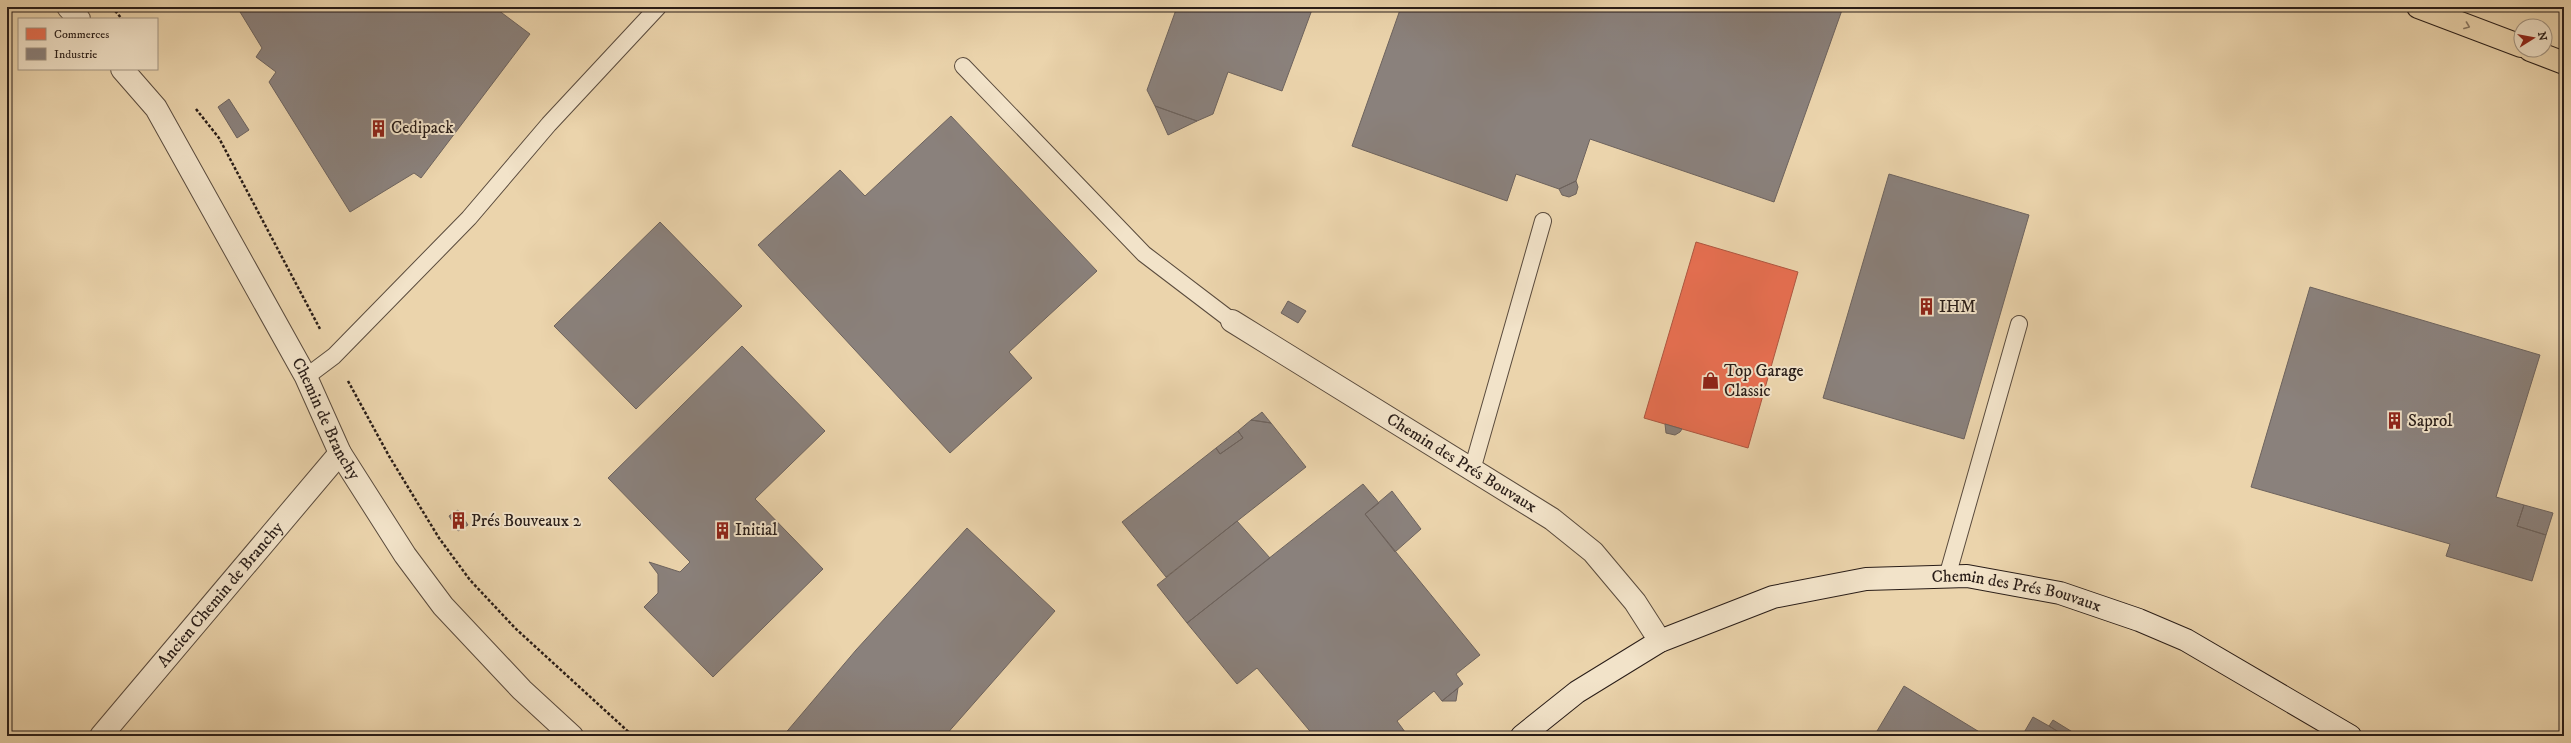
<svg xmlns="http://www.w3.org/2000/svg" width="2571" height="743" viewBox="0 0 2571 743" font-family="'IM FELL DW Pica',serif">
<rect width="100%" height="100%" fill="#ebd4ac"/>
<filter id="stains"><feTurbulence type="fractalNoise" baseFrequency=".005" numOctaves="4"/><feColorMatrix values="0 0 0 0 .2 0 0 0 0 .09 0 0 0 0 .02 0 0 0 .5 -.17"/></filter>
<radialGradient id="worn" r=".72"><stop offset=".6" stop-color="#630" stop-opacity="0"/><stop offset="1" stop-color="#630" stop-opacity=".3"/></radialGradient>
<path fill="#e76f51" stroke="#ae5640" d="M1696,242L1798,272L1748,448L1644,418Z"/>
<path fill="#8a817c" stroke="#6d635e" d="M237,7H494L530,34L421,178L414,173L350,212L269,82L276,72L256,57L262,48Z
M1177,7H1313L1282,91L1228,72L1213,114L1197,121L1155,106L1147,90Z
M1401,7H1833L1842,10L1774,202L1590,139L1576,181L1559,189L1516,174L1507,201L1352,146Z
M229,99L249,130L237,138L218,107Z
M1155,106L1197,121L1168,135Z
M951,116L1097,271L1009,352L1032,378L950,453L758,245L840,170L865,196Z
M1889,174L2029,215L1964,439L1823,398Z
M1576,181L1578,187L1576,194L1569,197L1562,195L1559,189Z
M660,222L742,306L636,409L554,326Z
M2310,287L2540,355L2496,497L2524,505L2517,526L2546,535L2532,581L2446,556L2450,544L2251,487Z
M1288,301L1306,311L1298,323L1281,313Z
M742,346L825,431L755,499L823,569L713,677L644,607L658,593V574L649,562L680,572L690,562L608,478Z
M1262,412L1271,423L1251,420L1257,416Z
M1251,420L1271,423L1306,467L1166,577L1122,522L1216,448L1220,454L1243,438L1238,431Z
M1665,424L1682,429L1680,432L1675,435L1666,433Z
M1238,431L1243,438L1220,454L1216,448Z
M1363,484L1379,503L1365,514L1480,655L1456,674L1463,684L1442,701L1434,691L1397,721L1408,736H1314L1257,668L1237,684L1187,623Z
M1392,491L1421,529L1395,552L1365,514Z
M2524,505L2553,513L2546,535L2517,526Z
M458,510L468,525L458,531L449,516Z
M1237,521L1270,558L1187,623L1157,585Z
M967,528L1055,611L945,736H783L856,650Z
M1904,686L1986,736H1874Z
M1458,688L1456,701H1442Z
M2033,717L2049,726L2065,736H2022Z
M2053,720L2079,736H2065L2049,726Z"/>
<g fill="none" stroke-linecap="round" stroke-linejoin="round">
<defs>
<path id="lane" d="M963,66L1144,254L1232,321
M306,377L334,356L469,218L549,124L658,7
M1472,470L1543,221
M1947,577L2019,324"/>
<g id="street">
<path d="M68,7L79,19"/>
<path id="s1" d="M122,69L156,108L306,377L340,453L405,555L443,606L522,690L572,736"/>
<path id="s2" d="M1232,321L1552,519L1593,552L1635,602L1660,641"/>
<path id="s3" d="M101,736L340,453"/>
</g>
<g id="secondary">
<path id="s4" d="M1522,736L1577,692L1660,641L1773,597L1866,579L1967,576L2060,593L2139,620L2186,640L2350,736"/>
</g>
<path id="highway" d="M2418,7L2521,46
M2530,50L2564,63"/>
</defs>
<use href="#lane" stroke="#5a4b3d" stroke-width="18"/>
<use href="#street" stroke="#5a4b3d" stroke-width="24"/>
<use href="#secondary" stroke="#291d18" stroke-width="24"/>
<use href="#highway" stroke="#291d18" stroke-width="24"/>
<path stroke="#291d18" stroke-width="2.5" stroke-dasharray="3 2" stroke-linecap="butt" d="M112,7L122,19
M196,109L219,138L320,329
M348,381L389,456L439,538L470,580L515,628L633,736"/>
<use href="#lane" stroke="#f2e3c9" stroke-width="16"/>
<use href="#street" stroke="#f2e3c9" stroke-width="22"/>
<use href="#secondary" stroke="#f2e3c9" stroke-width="22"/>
<use href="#highway" stroke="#ebd4ac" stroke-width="22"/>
</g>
<defs><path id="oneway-chevron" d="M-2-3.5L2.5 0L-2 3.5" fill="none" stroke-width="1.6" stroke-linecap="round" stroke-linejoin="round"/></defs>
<use stroke="#8a7862" href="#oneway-chevron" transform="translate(2467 26) rotate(21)"/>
<defs>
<symbol id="building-bare" viewBox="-9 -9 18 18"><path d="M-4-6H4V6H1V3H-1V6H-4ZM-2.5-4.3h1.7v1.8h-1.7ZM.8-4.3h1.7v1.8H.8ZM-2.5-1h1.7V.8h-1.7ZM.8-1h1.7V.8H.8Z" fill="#8f2418" stroke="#f2e3c9" stroke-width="2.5" paint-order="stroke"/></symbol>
<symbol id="shop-bare" viewBox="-9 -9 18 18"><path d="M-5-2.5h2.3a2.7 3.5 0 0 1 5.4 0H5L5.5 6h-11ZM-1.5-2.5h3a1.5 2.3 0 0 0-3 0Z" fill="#8f2418" stroke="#f2e3c9" stroke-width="2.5" paint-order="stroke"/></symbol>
</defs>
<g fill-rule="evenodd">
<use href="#building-bare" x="366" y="116" width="25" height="25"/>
<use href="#building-bare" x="1914" y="294" width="25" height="25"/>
<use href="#shop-bare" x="1698" y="368" width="25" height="25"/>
<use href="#building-bare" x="2382" y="408" width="25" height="25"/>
<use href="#building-bare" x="446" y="508" width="25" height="25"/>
<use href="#building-bare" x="710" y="518" width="25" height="25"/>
</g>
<g text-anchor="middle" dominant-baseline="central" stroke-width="4" stroke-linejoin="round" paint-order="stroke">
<g font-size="17" fill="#291d18" stroke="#f2e3c9" text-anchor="start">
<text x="391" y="128">Cedipack</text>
<text x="1939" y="307">IHM</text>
<text x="1724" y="371">Top Garage<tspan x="1724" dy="20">Classic</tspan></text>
<text x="2408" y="421">Saprol</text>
<text x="471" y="521">Prés Bouveaux 2</text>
<text x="735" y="530">Initial</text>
</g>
<g font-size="17" fill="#291d18" stroke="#f2e3c9">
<text stroke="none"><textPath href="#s1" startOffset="406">Chemin de Branchy</textPath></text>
<text stroke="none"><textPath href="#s2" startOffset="270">Chemin des Prés Bouvaux</textPath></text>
<text stroke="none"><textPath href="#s3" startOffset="185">Ancien Chemin de Branchy</textPath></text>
<text stroke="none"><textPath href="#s4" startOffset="536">Chemin des Prés Bouvaux</textPath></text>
</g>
</g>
<rect width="2571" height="743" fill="none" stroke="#ebd4ac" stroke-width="24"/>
<rect x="8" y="8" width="2555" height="727" fill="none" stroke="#291d18" stroke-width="2"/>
<rect x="12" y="12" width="2547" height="719" fill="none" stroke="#291d18"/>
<rect x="18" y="18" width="140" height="52" fill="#f2e3c9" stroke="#a29482"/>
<rect x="26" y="28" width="20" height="12" fill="#e76f51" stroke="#a29482"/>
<text x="54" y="38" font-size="12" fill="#291d18">Commerces</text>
<rect x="26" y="48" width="20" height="12" fill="#8a817c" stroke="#a29482"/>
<text x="54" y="58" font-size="12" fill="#291d18">Industrie</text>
<g transform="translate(2533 38) rotate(79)"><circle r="19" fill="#f2e3c9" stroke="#a29482"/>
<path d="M0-3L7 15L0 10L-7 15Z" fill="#8f2418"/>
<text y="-6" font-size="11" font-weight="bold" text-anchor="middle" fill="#291d18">N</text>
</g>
<rect width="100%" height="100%" filter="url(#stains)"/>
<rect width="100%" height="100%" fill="url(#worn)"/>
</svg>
